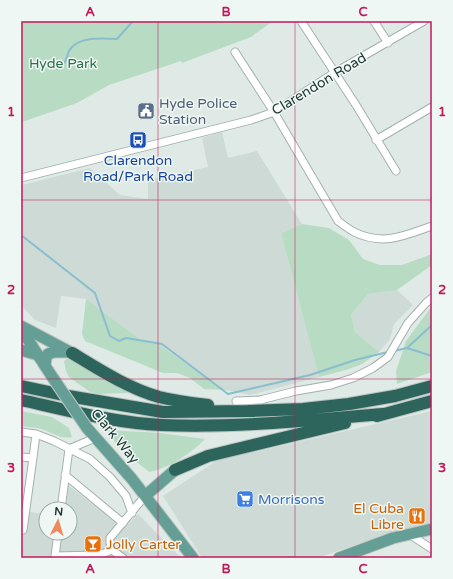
<svg xmlns="http://www.w3.org/2000/svg" width="453" height="579" viewBox="0 0 453 579" font-family="'Varela Round',sans-serif">
<rect width="100%" height="100%" fill="#dfeae6"/>
<path fill="#cddad5" d="M222,132L228,158L257,151L302,224L281,233L319,377L250,395L226,390L159,345L141,340L86,299L61,296L56,328L35,320L21,305L22,185L90,168L120,195L148,199V180L208,167L202,138Z
M397,290L413,305L394,324L390,339L379,352L355,332L351,315L368,294Z
M432,411V527L402,529L317,558H202L163,496L216,461Z
M68,485L117,523L128,524L138,514L181,558H21V511L46,514V533H70V509H66Z"/>
<path fill="#b8dbc4" d="M21,21H273L251,37L182,63L181,61L109,85L77,103L22,122Z
M302,224L329,228L349,240L363,259L380,265H402L432,254V265L397,290L368,294L351,315L355,332L379,352L362,364L346,370L319,377L281,233Z
M86,299L141,340L159,345L226,390L204,389L190,378L177,373H163L85,341L82,334Z
M432,306V372L397,384L396,371L406,341Z
M68,358L127,390V393L99,394L90,392L69,377L66,371L64,361Z
M21,411L52,417L69,428L72,437C60,440 50,431 38,428C32,427 26,427 21,426Z
M108,430L160,433L205,439C193,452 169,468 150,472C135,461 115,448 108,430Z"/>
<g fill="none" stroke-linecap="round" stroke-linejoin="round">
<path stroke="#88bece" stroke-width="2" d="M57,69C67,63 65,61 69,51C77,36 103,38 117,39L133,21
M21,235L95,293L110,336L119,341L126,338L162,344L228,394L310,375L355,360L388,352
M407,348L432,356
M394,351L407,348L432,325"/>
<defs>
<path id="street" d="M301,21L356,105L396,171
M374,21L388,43
M235,52L274,112L338,221C343,225 349,229 354,232C383,246 404,236 432,226
M376,140L432,107
M21,178L251,120L274,112L334,73L424,21
M236,401L260,400L296,391L331,385L353,378L373,368L388,357L408,323L426,303L432,298
M21,432L36,434L54,441L90,459L110,477L126,496L132,513
M69,449L95,438
M21,457L33,458
M65,475L123,523
M61,509L69,449
M23,530L33,458L36,434
M58,533L55,556L99,555L112,550
M409,534L432,549
M112,550L110,543V538L145,496
M112,550L123,558"/>
<path id="primary" d="M21,326L72,353
M21,329L51,375
M21,350L38,355
M45,366L46,358L48,354L54,352H68
M87,428L132,479L193,558
M145,496L175,470
M339,558L393,538L432,529"/>
<path id="highway" d="M72,353C100,370 128,388 159,397C175,401 191,403 208,405
M21,386L68,396L163,412L248,411L303,409L349,404L395,396L432,386
M21,400C66,410 115,423 162,425C236,428 309,420 383,414
M377,416L432,401
M175,470L208,456L345,423"/>
</defs>
<use href="#street" stroke="#a2b1ad" stroke-width="9"/>
<use href="#primary" stroke="#bcc4c2" stroke-width="13"/>
<use href="#highway" stroke="#bcc4c2" stroke-width="14"/>
<use href="#street" stroke="#fff" stroke-width="7"/>
<use href="#primary" stroke="#659e94" stroke-width="11"/>
<use href="#highway" stroke="#2d655d" stroke-width="12"/>
<defs>
<path id="primary-bridge" d="M51,375L87,428"/>
</defs>
<use href="#primary-bridge" stroke="#bcc4c2" stroke-width="13" stroke-linecap="butt"/>
<use href="#primary-bridge" stroke="#659e94" stroke-width="11"/>
</g>
<path fill="none" stroke="#c2185b" stroke-width="1" stroke-opacity="0.55" d="M158,21V558M295,21V558M21,200H432M21,379H432"/>
<defs>
<symbol id="civic-square" viewBox="-11 -11 22 22"><rect x="-9" y="-9" width="18" height="18" rx="4" fill="#5c6f8a" stroke="#eff7f4"/><path d="M-.6-6.5H3V-4.5H.6V-3L4-1V1h2V6H-6V1h2V-1L-.6-3ZM-1.2 2.5V6h2.4V2.5Z" fill="#fff"/></symbol>
<symbol id="bus-square" viewBox="-11 -11 22 22"><rect x="-9" y="-9" width="18" height="18" rx="4" fill="#1a4fb4" stroke="#eff7f4"/><path d="M-5-6H5V4H4V6H2V4H-2V6H-4V4H-5ZM-3.5-4V0h7V-4ZM-3.5 1.2v1.5H-2V1.2ZM2 1.2v1.5H3.5V1.2Z" fill="#fff"/></symbol>
<symbol id="supermarket-square" viewBox="-11 -11 22 22"><rect x="-9" y="-9" width="18" height="18" rx="4" fill="#3f7fe0" stroke="#eff7f4"/><path d="M-6-5.5h2.5l.6 2H6L4.5 2H-2.5L-4.4-4H-6ZM-1.5 3.2a1.3 1.3 0 1 0 .1 0ZM3 3.2a1.3 1.3 0 1 0 .1 0Z" fill="#fff"/></symbol>
<symbol id="restaurant-square" viewBox="-11 -11 22 22"><rect x="-9" y="-9" width="18" height="18" rx="4" fill="#e8710a" stroke="#eff7f4"/><path d="M-5-6h1v4h1v-4h1v4h1v-4h1v5L-1.5 .5V6h-2V.5L-5-1ZM5-6V6H3V1.5H1.5Q1.5-4 5-6Z" fill="#fff"/></symbol>
<symbol id="bar-square" viewBox="-11 -11 22 22"><rect x="-9" y="-9" width="18" height="18" rx="4" fill="#e8710a" stroke="#eff7f4"/><path d="M-6-5H6L.8 .8V4.5H3.5V6h-7V4.5H-.8V.8Z" fill="#fff"/></symbol>
</defs>
<g fill-rule="evenodd">
<use href="#civic-square" x="136" y="101" width="20" height="20"/>
<use href="#bus-square" x="128" y="130" width="20" height="20"/>
<use href="#supermarket-square" x="235" y="489" width="20" height="20"/>
<use href="#restaurant-square" x="407" y="506" width="20" height="20"/>
<use href="#bar-square" x="83" y="534" width="20" height="20"/>
</g>
<g text-anchor="middle" dominant-baseline="central" stroke-width="3" stroke-linejoin="round" paint-order="stroke">
<g font-size="14" fill="#2c6f4b" stroke="#eff7f4">
<text x="63" y="63">Hyde Park</text>
</g>
<g font-size="14" fill="#213935" stroke="#eff7f4">
<text transform="translate(319 84) rotate(-31)">Clarendon Road</text>
<text transform="translate(115 436) rotate(50)">Clark Way</text>
</g>
<g font-size="14" fill="#4e5e75" stroke="#eff7f4" text-anchor="start">
<text x="159" y="103">Hyde Police<tspan x="159" dy="16">Station</tspan></text>
</g>
<g font-size="14" fill="#164399" stroke="#eff7f4">
<text x="138" y="160">Clarendon<tspan x="138" dy="16">Road/Park Road</tspan></text>
</g>
<g font-size="14" fill="#366cbe" stroke="#eff7f4" text-anchor="start">
<text x="258" y="499">Morrisons</text>
</g>
<g font-size="14" fill="#c56008" stroke="#eff7f4" text-anchor="end">
<text x="404" y="508">El Cuba<tspan x="404" dy="16">Libre</tspan></text>
<text x="106" y="544" text-anchor="start">Jolly Carter</text>
</g>
</g>
<rect width="453" height="579" fill="none" stroke="#eff7f4" stroke-width="44"/>
<g transform="translate(58 521) rotate(5)"><circle r="19" fill="#eff7f4" stroke="#9daba8"/>
<path d="M0-3L7 15L0 10L-7 15Z" fill="#ee8959"/>
<text y="-6" font-size="11" font-weight="bold" text-anchor="middle" fill="#213935">N</text>
</g>
<rect x="22" y="22" width="409" height="535" fill="none" stroke="#c2185b" stroke-width="1.5"/>
<g font-size="13" text-anchor="middle" font-weight="bold" fill="#c2185b">
<text x="90" y="16">A</text>
<text x="226" y="16">B</text>
<text x="363" y="16">C</text>
<text x="11" y="116">1</text>
<text x="442" y="116">1</text>
<text x="11" y="294">2</text>
<text x="442" y="294">2</text>
<text x="11" y="472">3</text>
<text x="442" y="472">3</text>
<text x="90" y="573">A</text>
<text x="226" y="573">B</text>
<text x="363" y="573">C</text>
</g>
</svg>
